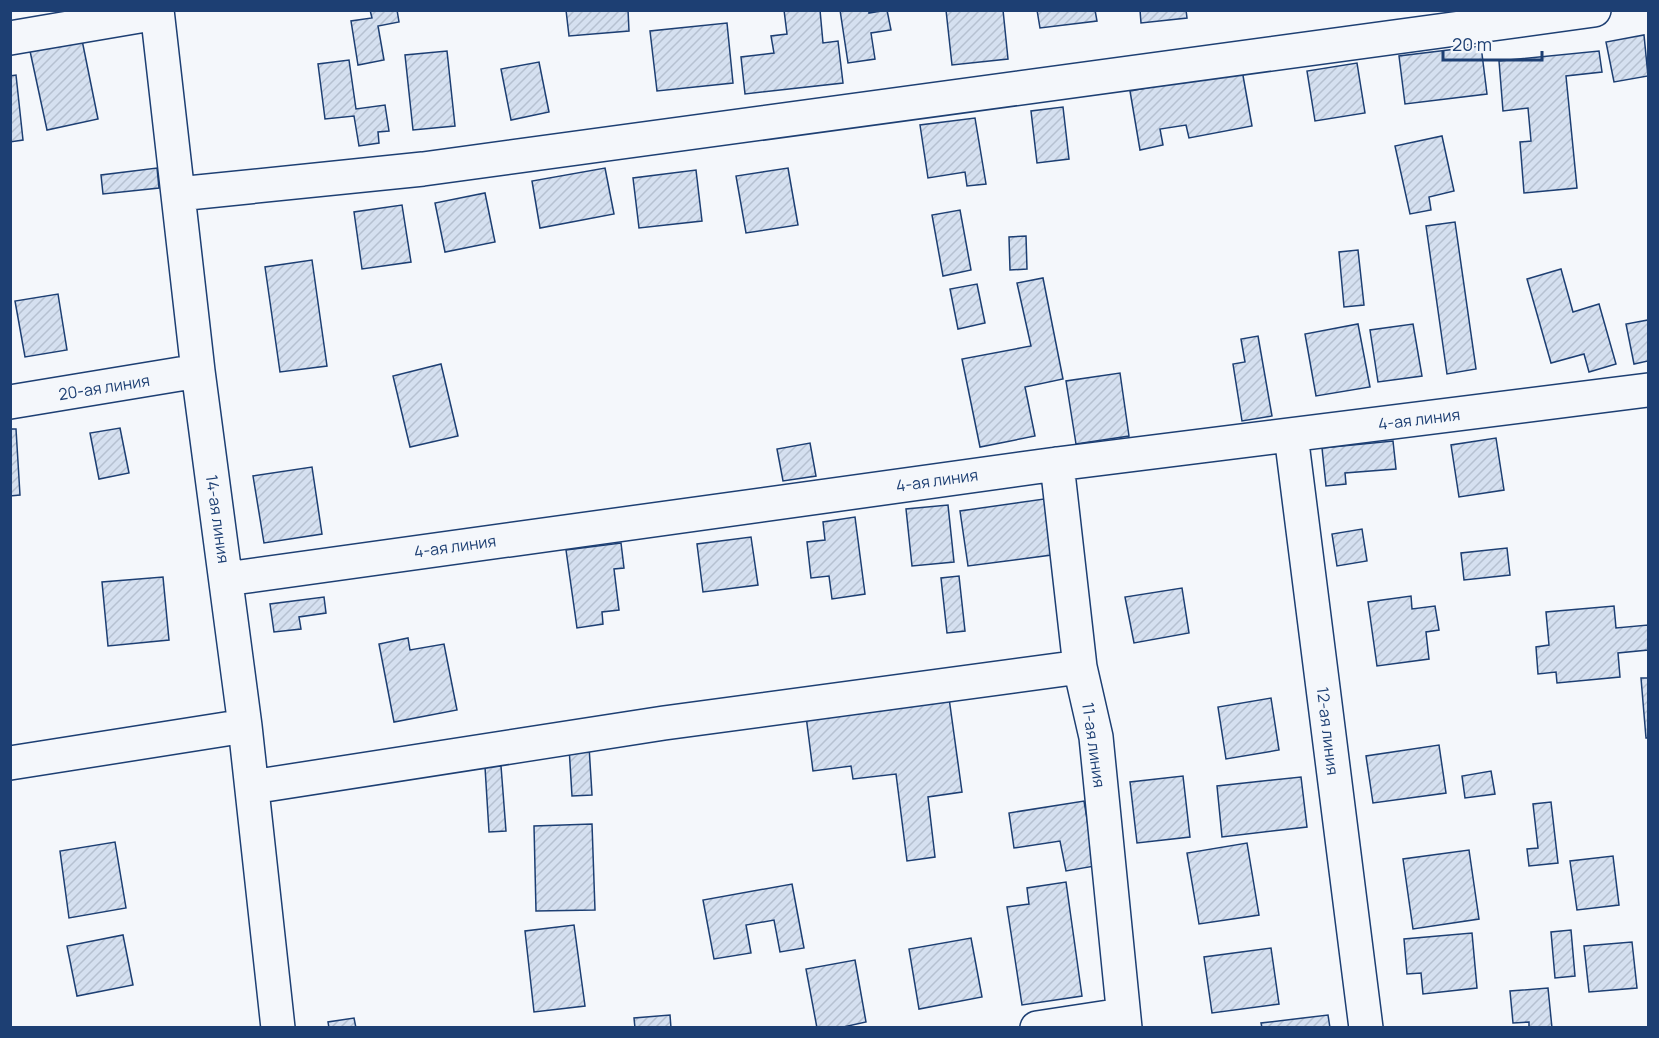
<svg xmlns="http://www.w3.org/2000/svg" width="1659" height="1038" viewBox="0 0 1659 1038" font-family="Manrope,sans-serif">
<defs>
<pattern id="building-hatch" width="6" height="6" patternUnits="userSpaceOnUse" patternTransform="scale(1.5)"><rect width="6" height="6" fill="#d5e0f0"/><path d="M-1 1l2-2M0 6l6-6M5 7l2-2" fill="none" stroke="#b6c1d1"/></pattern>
</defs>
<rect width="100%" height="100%" fill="#f4f7fb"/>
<path fill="url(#building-hatch)" stroke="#1d3f73" stroke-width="1.5" d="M370,10H397L399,22L378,26L384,60L358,65L351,21L372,18Z
M566,10H628L629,31L569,36Z
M784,10H820L823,43L838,41L843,83L745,94L741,57L774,53L771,36L787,34Z
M840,10H869V13L887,10L891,30L871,33L875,59L848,63Z
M946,10H1003L1008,59L952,65Z
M1037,10H1095L1097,21L1040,28Z
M1140,10H1186L1187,18L1141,23Z
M727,23L733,83L657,91L650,31Z
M1644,35L1648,76L1614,82L1606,42Z
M82,40L98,119L47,130L30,51Z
M1481,46L1487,94L1405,104L1399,56Z
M447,51L455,126L413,130L405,55Z
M1599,51L1602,72L1566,76L1577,188L1524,193L1520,142L1531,141L1528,108L1503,111L1499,61Z
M349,60L356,109L385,105L389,131L378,132L379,143L359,146L354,116L325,119L318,64Z
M539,62L549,112L511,120L501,69Z
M1357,63L1365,113L1315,121L1307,71Z
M1242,70L1252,126L1189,138L1186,125L1160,129L1163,145L1140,150L1130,91Z
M16,75L23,140L10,142V76Z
M1063,107L1069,159L1037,163L1031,111Z
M975,118L986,184L967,186L965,172L928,178L920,125Z
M1442,136L1454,191L1429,197L1431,210L1410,214L1395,146Z
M157,168L159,188L103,194L101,175Z
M605,168L614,214L540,228L532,181Z
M788,168L798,225L746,233L736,176Z
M696,170L702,221L639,228L633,178Z
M485,193L495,242L445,252L435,203Z
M402,205L411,262L362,269L354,212Z
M960,210L971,270L943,276L932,215Z
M1455,222L1476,369L1447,374L1426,226Z
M1026,236L1027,269L1010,270L1009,237Z
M1358,250L1364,305L1344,307L1339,252Z
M312,260L327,366L280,372L265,267Z
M1561,269L1573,312L1599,304L1616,364L1589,372L1584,354L1551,363L1527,279Z
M1043,278L1063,379L1025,387L1035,436L980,447L962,359L1031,346L1017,283Z
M977,284L985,323L958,329L950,289Z
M58,294L67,350L25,357L15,301Z
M1648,320V361L1634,364L1626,324Z
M1358,324L1370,387L1316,396L1305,334Z
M1413,324L1422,376L1378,382L1370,330Z
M1258,336L1272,416L1242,421L1233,364L1245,362L1241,339Z
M441,364L458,436L410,447L393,376Z
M1120,373L1129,436L1076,444L1066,381Z
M120,428L129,473L99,479L90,433Z
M10,429H16L20,495L10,496Z
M1496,438L1504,490L1459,497L1451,445Z
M1393,441L1396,469L1345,473L1346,484L1326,486L1322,448Z
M810,443L816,476L783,481L777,449Z
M312,467L322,534L264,543L253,476Z
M1051,498L1059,554L968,566L960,511Z
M948,505L954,562L912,566L906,509Z
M855,517L865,594L832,599L829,576L811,578L807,542L825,540L823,522Z
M1362,529L1367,561L1337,566L1332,534Z
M751,537L758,585L703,592L697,544Z
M621,543L624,568L614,569L619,610L602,612L603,624L577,628L566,550Z
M1507,548L1510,575L1464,580L1461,553Z
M959,576L965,631L947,633L941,578Z
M163,577L169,640L108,646L102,582Z
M1182,588L1189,633L1134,643L1125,597Z
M1411,596L1412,609L1435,606L1439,630L1426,632L1429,659L1377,666L1368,602Z
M324,597L326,613L299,617L301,629L274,632L270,604Z
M1614,606L1616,628L1648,625V650L1618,653L1620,677L1557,683L1556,672L1538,674L1536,647L1549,645L1546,612Z
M408,638L410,650L444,644L457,710L394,722L379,644Z
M1641,678H1648V738H1646Z
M949,698L962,792L928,797L935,857L907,861L896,774L853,779L851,766L813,771L806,716Z
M1271,698L1279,750L1226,759L1218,707Z
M1439,745L1446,793L1373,803L1366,756Z
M589,746L592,795L572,796L569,747Z
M501,766L506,831L489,832L485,767Z
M1491,771L1495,794L1465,798L1462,776Z
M1183,776L1190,837L1137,843L1130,782Z
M1301,777L1307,827L1222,837L1217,786Z
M1084,801L1095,866L1066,871L1060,841L1014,848L1009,813Z
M1551,802L1558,863L1529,866L1527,849L1538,848L1533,804Z
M592,824L595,910L536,911L534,826Z
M115,842L126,908L69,918L60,851Z
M1247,843L1259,915L1199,924L1187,853Z
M1469,850L1479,919L1413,929L1403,859Z
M1613,856L1619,905L1577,910L1570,861Z
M1066,882L1082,996L1022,1005L1007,907L1029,904L1027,888Z
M792,884L804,948L780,952L774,920L746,925L751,953L714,959L703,900Z
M574,925L585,1006L534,1012L525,931Z
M1571,930L1575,976L1555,978L1551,932Z
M1472,933L1477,988L1423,994L1421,973L1407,974L1404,939Z
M123,935L133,985L77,996L67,946Z
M971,938L982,997L919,1009L909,949Z
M1632,942L1637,988L1589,992L1584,946Z
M1271,948L1279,1004L1212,1013L1204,957Z
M855,960L866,1022L839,1028H817L806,969Z
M1548,988L1552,1028H1529V1022L1513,1023L1510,991Z
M670,1015L671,1028H635L634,1018Z
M1328,1015L1330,1028H1262L1261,1023Z
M354,1018L356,1028H329L328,1022Z"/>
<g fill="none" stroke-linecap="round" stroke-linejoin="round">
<defs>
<path id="minor" d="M157,10L198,371L245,726L278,1028
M10,38L157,13
M178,194L423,169L1594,10
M10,402L198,371
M1291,435L1366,1028
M1057,464L1080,667L1096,737L1125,1028
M226,579L1057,464L1648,390
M10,763L245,726
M252,787L664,723L1080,667
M1037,1028L1122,1015"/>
</defs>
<use href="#minor" stroke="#1d3f73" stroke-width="36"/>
<use href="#minor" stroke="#f4f7fb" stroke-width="33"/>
</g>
<g text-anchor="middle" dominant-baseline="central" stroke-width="4.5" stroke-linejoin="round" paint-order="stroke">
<g font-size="16" fill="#1d3f73" stroke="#f4f7fb">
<text transform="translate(104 387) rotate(-9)">20-ая линия</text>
<text transform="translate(1419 419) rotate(-7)">4-ая линия</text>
<text transform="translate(937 480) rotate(-8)">4-ая линия</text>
<text transform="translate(218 519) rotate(82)">14-ая линия</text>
<text transform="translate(455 546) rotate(-8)">4-ая линия</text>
<text transform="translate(1328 731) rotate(83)">12-ая линия</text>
<text transform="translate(1094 745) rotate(82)">11-ая линия</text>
</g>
</g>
<rect width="1659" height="1038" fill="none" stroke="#1d3f73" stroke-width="24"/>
<path d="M1443 51v9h99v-9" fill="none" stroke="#1d3f73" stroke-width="3"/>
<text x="1452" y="51" font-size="18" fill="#1d3f73" stroke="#f4f7fb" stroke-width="4.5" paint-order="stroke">20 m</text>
</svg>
